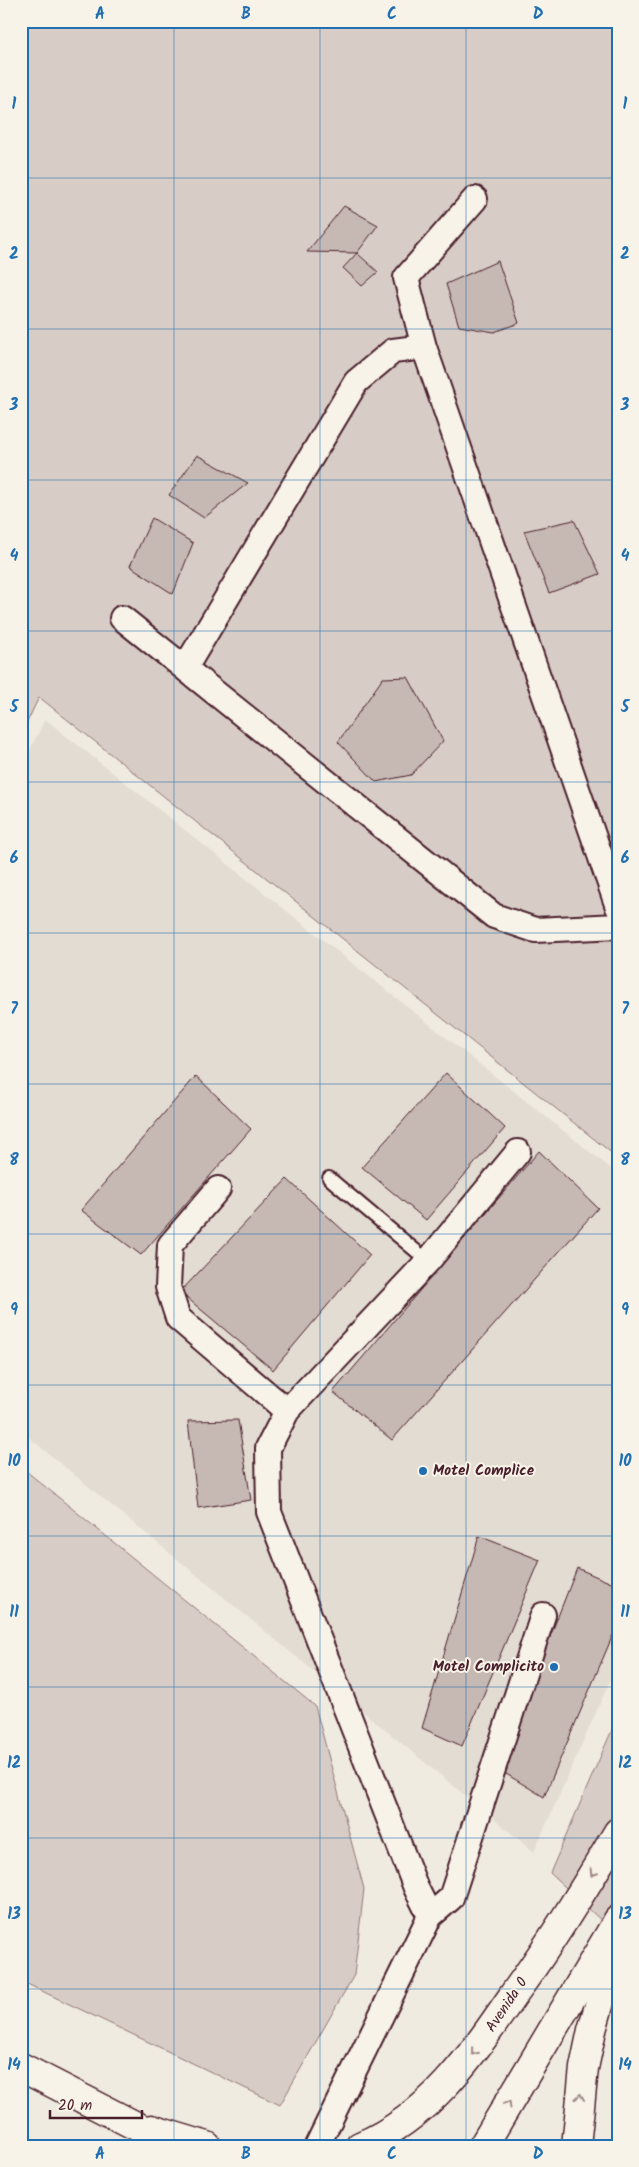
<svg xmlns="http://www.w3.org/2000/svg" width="639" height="2167" viewBox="0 0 639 2167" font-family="Kalam,sans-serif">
<rect width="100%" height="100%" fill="#f0ebe0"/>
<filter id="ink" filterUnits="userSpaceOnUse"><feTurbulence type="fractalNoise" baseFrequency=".02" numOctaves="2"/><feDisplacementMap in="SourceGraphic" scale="10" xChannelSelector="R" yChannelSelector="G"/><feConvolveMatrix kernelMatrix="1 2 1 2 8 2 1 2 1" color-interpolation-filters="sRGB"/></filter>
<g filter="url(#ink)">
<path fill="#e3dcd2" d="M45,719L618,1174V1663L534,1852L21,1431V768Z"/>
<path fill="#d8cdc6" stroke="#917678" d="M21,21H618V1158L39,697L21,735Z
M21,1467L315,1706L364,1889L354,1975L280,2105L21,1981Z
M618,1716V1936L550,1873Z"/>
<path fill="#c6b8b3" stroke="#4a1f2b" d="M344,206L378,225L357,253L307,252Z
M357,253L378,272L362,286L343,268Z
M498,261L519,323L494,332L459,326L446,284Z
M197,455L248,483L204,518L169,495Z
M152,518L193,543L173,594L130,566Z
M574,520L600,574L549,593L524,531Z
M408,677L443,741L411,775L376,782L338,742L383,678Z
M446,1073L505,1128L426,1220L362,1167Z
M196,1076L251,1129L141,1255L81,1210Z
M539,1151L598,1208L392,1440L333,1392Z
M287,1179L370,1255L273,1370L180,1292Z
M238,1420L251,1500L198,1508L188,1421Z
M479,1536L540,1560L462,1746L422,1728Z
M577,1568L618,1586V1623L544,1797L498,1769Z"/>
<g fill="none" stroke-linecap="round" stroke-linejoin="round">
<defs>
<path id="lane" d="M329,1178L428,1261"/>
<path id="street" d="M475,199L406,278L424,347L618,907
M122,618L494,916L535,930L618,926
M185,668L356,382L393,351L424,347
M218,1189L170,1245L168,1287L178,1318L287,1411
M430,1916L451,1898L543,1615
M317,2146L430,1916L416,1888L269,1512L268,1448L287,1411L428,1261L518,1152"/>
<path id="secondary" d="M151,2129L207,2146
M360,2146C432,2116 474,2052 516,1991C553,1940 586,1886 618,1832
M483,2146L618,1920"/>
<path id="primary" d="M21,2067L175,2146
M576,2146L584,2068L592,2030L618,1939"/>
</defs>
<use href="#lane" stroke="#4a1f2b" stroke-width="16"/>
<use href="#street" stroke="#4a1f2b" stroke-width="28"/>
<use href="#secondary" stroke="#4a1f2b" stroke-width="31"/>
<use href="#primary" stroke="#4a1f2b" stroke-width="31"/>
<use href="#lane" stroke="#f7f3e8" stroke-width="12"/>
<use href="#street" stroke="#f7f3e8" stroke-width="24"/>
<use href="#secondary" stroke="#f7f3e8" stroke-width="28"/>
<use href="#primary" stroke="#f7f3e8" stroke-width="28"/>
</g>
<defs><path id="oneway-chevron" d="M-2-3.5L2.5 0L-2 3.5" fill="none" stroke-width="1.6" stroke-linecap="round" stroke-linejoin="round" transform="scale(1.25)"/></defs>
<g stroke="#a0898a">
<use href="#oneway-chevron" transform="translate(593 1873) rotate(122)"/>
<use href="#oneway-chevron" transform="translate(474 2052) rotate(129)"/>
<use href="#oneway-chevron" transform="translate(580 2097) rotate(-84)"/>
<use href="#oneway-chevron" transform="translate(508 2104) rotate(-59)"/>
</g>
</g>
<path fill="none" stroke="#1f6fb2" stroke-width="1" stroke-opacity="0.55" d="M174,21V2146M320,21V2146M466,21V2146M21,178H618M21,329H618M21,480H618M21,631H618M21,782H618M21,933H618M21,1084H618M21,1234H618M21,1385H618M21,1536H618M21,1687H618M21,1838H618M21,1989H618"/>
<g fill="#1f6fb2" stroke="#f7f3e8" stroke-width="2">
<circle cx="423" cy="1471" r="5"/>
<circle cx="554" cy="1667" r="5"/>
</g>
<g text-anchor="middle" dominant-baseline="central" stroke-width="4" stroke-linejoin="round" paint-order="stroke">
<g font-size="15" font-weight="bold" fill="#4a1f2b" stroke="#f7f3e8" text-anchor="start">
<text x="433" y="1471">Motel Complice</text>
<text x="544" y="1667" text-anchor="end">Motel Complicito</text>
</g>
<g font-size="15" fill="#4a1f2b" stroke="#f7f3e8">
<text transform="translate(507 2005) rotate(-56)">Avenida 0</text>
</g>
</g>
<rect width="639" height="2167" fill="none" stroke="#f7f3e8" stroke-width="55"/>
<path d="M50 2110v8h92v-8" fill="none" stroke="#4a1f2b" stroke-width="2.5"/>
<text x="58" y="2110" font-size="15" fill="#4a1f2b" stroke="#f7f3e8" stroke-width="4" paint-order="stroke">20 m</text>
<rect x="28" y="28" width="584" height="2112" fill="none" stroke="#1f6fb2" stroke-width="2"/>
<g font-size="16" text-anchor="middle" font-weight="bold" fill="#1f6fb2">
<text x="100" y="19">A</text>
<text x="246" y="19">B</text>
<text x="392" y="19">C</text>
<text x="538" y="19">D</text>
<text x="14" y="109">1</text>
<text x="625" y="109">1</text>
<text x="14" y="259">2</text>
<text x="625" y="259">2</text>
<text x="14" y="410">3</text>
<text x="625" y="410">3</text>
<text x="14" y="561">4</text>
<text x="625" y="561">4</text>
<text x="14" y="712">5</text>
<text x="625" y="712">5</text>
<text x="14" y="863">6</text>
<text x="625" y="863">6</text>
<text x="14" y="1014">7</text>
<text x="625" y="1014">7</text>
<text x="14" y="1165">8</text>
<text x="625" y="1165">8</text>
<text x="14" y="1315">9</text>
<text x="625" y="1315">9</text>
<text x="14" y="1466">10</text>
<text x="625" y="1466">10</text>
<text x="14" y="1617">11</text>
<text x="625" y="1617">11</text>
<text x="14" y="1768">12</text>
<text x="625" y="1768">12</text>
<text x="14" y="1919">13</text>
<text x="625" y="1919">13</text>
<text x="14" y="2070">14</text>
<text x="625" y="2070">14</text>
<text x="100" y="2159">A</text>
<text x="246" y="2159">B</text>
<text x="392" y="2159">C</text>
<text x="538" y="2159">D</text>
</g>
</svg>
